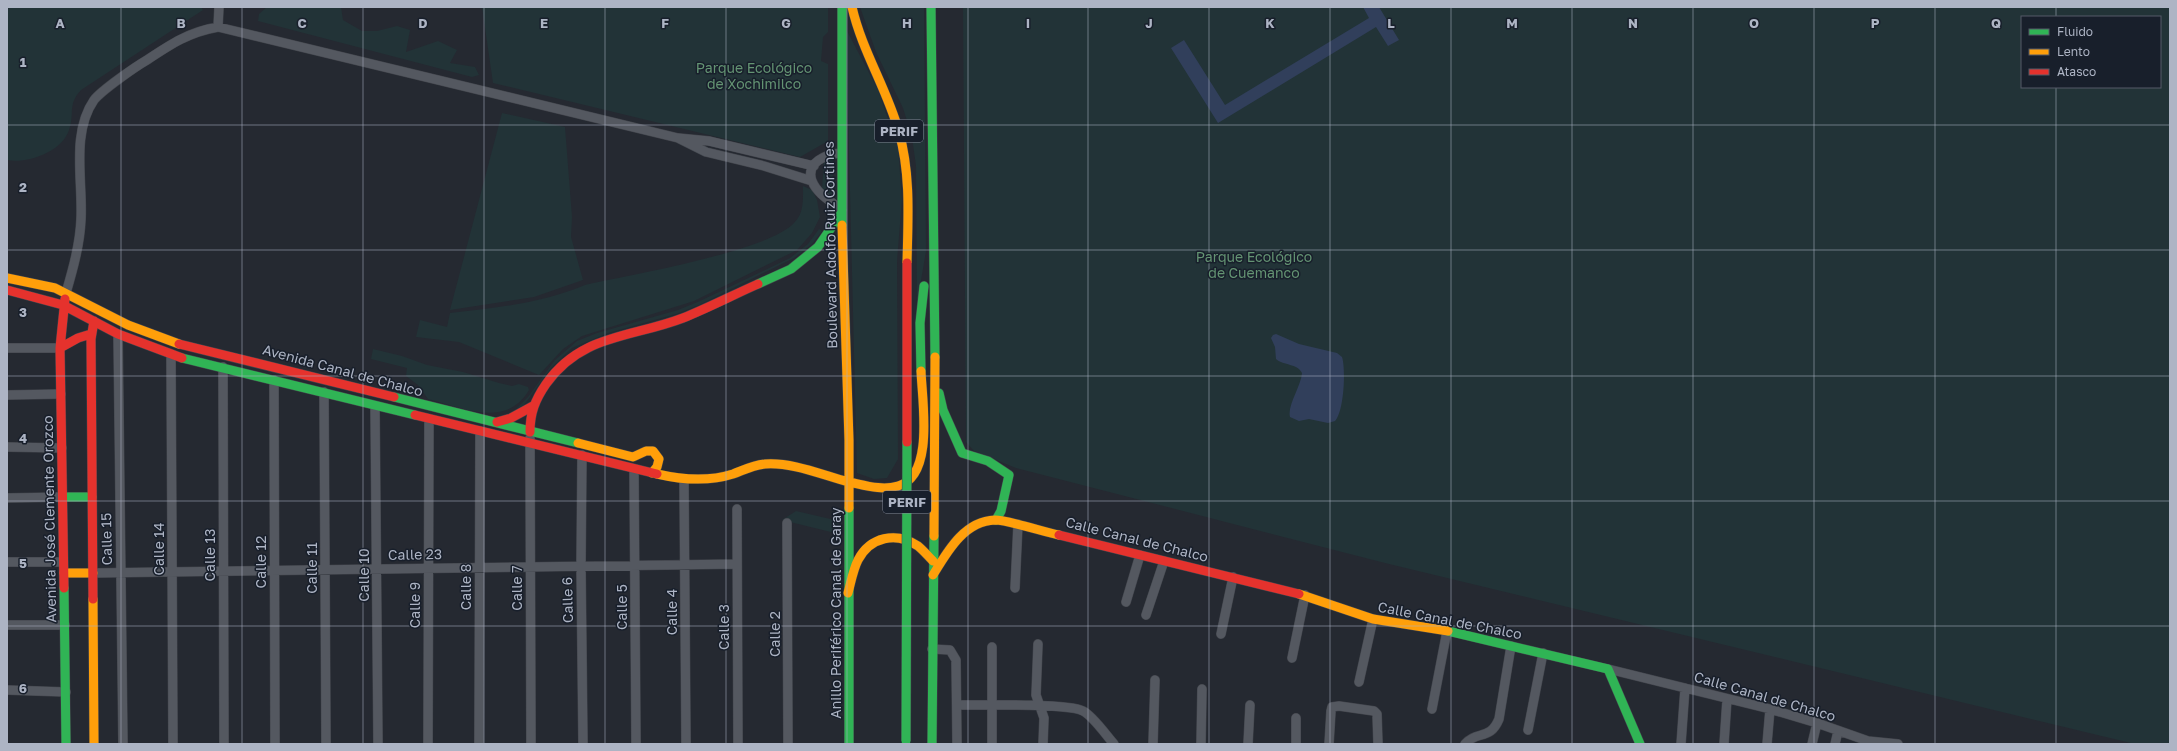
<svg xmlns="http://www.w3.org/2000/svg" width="2177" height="751" viewBox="0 0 2177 751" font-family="'Golos Text',sans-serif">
<rect width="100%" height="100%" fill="#252931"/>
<path fill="#223337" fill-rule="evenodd" d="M7,7H201L203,10L81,90C67,105 75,114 69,130C62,152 27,164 7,160Z
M267,7H341L343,20L362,31H377L397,26L410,30L406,52L438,41L457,50L450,63L475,67L479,75L472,77L258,21L259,14Z
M482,7H828V32L823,37L821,61L828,64V141L800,157L493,83Z
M860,7H924L926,251L917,304L916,166L912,137L903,108L876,52Z
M963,7H2170V744H2135L1385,563L1016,468L974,451L966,442ZM2022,17H2160V87H2022Z
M846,29L878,90L898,148L902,199L897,261L898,459L887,478L874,479L857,473Z
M502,113L565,127L572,217L571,237L583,280L534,297L450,310Z
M833,159L832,199L822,189L824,160Z
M803,186L812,190L817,200L820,217L812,233L797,250L694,301L582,336L563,349L539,375L459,342L416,337L420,320L447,327L450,313C496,308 542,303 585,285C628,275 767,252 794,223C804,213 803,200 803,186Z
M819,229L822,231L812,244L794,258L699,305L676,314L608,333L572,348L551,368L524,405L516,409L528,397L555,360L577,341L597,333L678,310L700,301L790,258L808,244Z
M373,349L402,356L427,365L463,372L499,383L512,386L519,384L528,387L529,390C506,429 463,408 428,399L418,385L406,376L407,368L371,359Z
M796,511L839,521V534L782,520Z"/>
<path fill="#313f5b" d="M1363,7H1379L1399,40L1388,46L1376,27L1218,123L1171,48L1184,40L1225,105L1369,18Z
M1276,334L1299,344L1337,353L1342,357C1346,369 1344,412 1335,421L1328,423L1309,419L1299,421L1290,417C1287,406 1301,386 1302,373C1297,363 1284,366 1276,359L1275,347L1271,338L1273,335Z"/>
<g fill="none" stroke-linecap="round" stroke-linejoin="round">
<defs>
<path id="street" d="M218,27L219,7
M841,153C827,154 805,162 812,181C817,194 832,202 842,210
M812,181L764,166L706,152L678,138L709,141L814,166
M66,293C73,269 80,244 81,219C83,181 71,133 94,100C102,90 135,67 147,60C171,44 189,32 218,27L678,138
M118,334L123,744
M7,348H60
M171,355L173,744
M223,367L224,744
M274,380L275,744
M324,392L326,744
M7,395L61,394
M375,406L378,744
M530,438L531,744
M7,447L62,448
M582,455L581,566L583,744
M634,469L636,744
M684,480L686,744
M7,498L63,497
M737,509L738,744
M787,523L788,744
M7,562H63
M93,573L737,564
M1015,588L1018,524
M1126,602L1140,555
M1146,615L1164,561
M7,625H65
M1221,634L1233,577
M1038,644L1036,695L1044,718L1043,744
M992,647V744
M932,649L950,650L956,660L957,744
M1292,658L1305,595
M1608,669L1770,709L1817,723L1868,741L1898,744
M1359,682L1373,619
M7,690L66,692
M957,705C978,705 1069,703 1083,711C1093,716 1106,735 1114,744
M1432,709L1447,631
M1528,730L1543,653
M428,744L429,419
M479,744L480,431
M1153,744L1155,680
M1201,744L1202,689
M1248,744L1250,705
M1296,744V718
M1329,744L1331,711L1332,707L1339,706L1374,711L1377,714L1378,744
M1465,744C1477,730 1490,741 1499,719L1511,646
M1681,744L1685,688
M1724,744L1727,699
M1767,744L1770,709
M1812,744L1817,723
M1835,744L1838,731"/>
<path id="fast" d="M842,7V225
M931,7L935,357
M758,284L791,269L818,247L842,212
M182,358L415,415
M921,371L920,323L924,286
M939,393L943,410L962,453L988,461L1009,475L1001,511L996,520
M394,397L578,443
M63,497H92
M849,508V744
M64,588L66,744
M1448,631L1608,669L1640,744
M932,744L934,536"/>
<path id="slow" d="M852,7C862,51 887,89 899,132C911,175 908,219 907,263
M842,225L849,440V508
M7,278L55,288L128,325L179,344
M578,443L633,457L646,451H653L659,459L657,467L652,473
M657,474C683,480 708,482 733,474C744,470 753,465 765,464C793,462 822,475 849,482
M849,482C864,485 882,491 898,486C935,476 922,400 921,371
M934,536L935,357
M64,573H93
M933,575C947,552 964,521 995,520C1008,520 1044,532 1059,535
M848,593C851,582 853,570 858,560C870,537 896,531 918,546C923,550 928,556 933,561
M1299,594L1373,619L1448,631
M93,599L94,744"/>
<path id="jam" d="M7,290L63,305L118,334L182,358
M179,344L394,397
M60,348L78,338L91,334
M415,415L657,474
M497,422L511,418L533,406
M530,432C530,413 535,400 546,384C581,334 631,338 683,318C708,308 733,295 758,284
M1059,535L1299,594
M64,588L60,348L65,299
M93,599L91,339L94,321"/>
</defs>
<use href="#street" stroke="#42454c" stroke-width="10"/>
<use href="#fast" stroke="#42454c" stroke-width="10"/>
<use href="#slow" stroke="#42454c" stroke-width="10"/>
<use href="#jam" stroke="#42454c" stroke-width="10"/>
<use href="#street" stroke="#545860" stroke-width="9"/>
<use href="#fast" stroke="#30b455" stroke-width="9"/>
<use href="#slow" stroke="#ff9f0a" stroke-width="9"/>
<use href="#jam" stroke="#e5322d" stroke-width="9"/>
<defs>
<path id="fast-bridge" d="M906,741L907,442"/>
<path id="jam-bridge" d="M907,442V263"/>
</defs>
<use href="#fast-bridge" stroke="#41454d" stroke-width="10" stroke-linecap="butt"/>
<use href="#jam-bridge" stroke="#41454d" stroke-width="10" stroke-linecap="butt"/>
<use href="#fast-bridge" stroke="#30b455" stroke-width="9"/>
<use href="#jam-bridge" stroke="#e5322d" stroke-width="9"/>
</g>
<path fill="none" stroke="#adb4c4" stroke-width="1" stroke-opacity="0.55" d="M121,7V744M242,7V744M363,7V744M484,7V744M605,7V744M726,7V744M847,7V744M968,7V744M1088,7V744M1209,7V744M1330,7V744M1451,7V744M1572,7V744M1693,7V744M1814,7V744M1935,7V744M2056,7V17M2056,87V744M7,125H2170M7,250H2170M7,376H2170M7,501H2170M7,626H2170"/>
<g text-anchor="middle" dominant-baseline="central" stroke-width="3" stroke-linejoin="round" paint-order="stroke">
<g fill="#181f2b" stroke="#808796" stroke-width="1">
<rect x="875" y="120" width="48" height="22" rx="3"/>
<rect x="883" y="491" width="48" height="22" rx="3"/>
</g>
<g font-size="13" font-weight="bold" fill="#adb4c4">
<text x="899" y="131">PERIF</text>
<text x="907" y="502">PERIF</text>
</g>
<g font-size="14" fill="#649473" stroke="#181f2b">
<text x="754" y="67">Parque Ecológico<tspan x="754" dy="16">de Xochimilco</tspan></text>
<text x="1254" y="256">Parque Ecológico<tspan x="1254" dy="16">de Cuemanco</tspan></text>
</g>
<g font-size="14" fill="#adb4c4" stroke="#181f2b">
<text transform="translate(830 245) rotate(-91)">Boulevard Adolfo Ruiz Cortines</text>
<text transform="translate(343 370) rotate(15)">Avenida Canal de Chalco</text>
<text transform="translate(49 519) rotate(-91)">Avenida José Clemente Orozco</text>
<text transform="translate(106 539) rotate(-91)">Calle 15</text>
<text transform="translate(1137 539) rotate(14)">Calle Canal de Chalco</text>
<text transform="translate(158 549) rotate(-90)">Calle 14</text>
<text transform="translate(415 554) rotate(-1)">Calle 23</text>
<text transform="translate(209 555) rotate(-90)">Calle 13</text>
<text transform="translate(260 562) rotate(-90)">Calle 12</text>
<text transform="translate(311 568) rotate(-90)">Calle 11</text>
<text transform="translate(363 575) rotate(-90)">Calle 10</text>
<text transform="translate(465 587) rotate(-90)">Calle 8</text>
<text transform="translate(516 588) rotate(-90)">Calle 7</text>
<text transform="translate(567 600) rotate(-91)">Calle 6</text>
<text transform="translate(414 605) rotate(-90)">Calle 9</text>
<text transform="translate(621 607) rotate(-90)">Calle 5</text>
<text transform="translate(671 612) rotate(-90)">Calle 4</text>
<text transform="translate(835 613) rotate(-90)">Anillo Periférico Canal de Garay</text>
<text transform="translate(1450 620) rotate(11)">Calle Canal de Chalco</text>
<text transform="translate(723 627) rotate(-90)">Calle 3</text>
<text transform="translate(774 634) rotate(-90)">Calle 2</text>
<text transform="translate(1765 696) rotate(16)">Calle Canal de Chalco</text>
</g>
</g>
<g font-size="13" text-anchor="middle" font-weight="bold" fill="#adb4c4" stroke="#181f2b" stroke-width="3" stroke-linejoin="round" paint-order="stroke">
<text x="60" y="28">A</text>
<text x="181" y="28">B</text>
<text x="302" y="28">C</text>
<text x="423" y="28">D</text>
<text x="544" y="28">E</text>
<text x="665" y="28">F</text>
<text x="786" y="28">G</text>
<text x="907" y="28">H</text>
<text x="1028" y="28">I</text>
<text x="1149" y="28">J</text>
<text x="1270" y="28">K</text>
<text x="1391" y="28">L</text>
<text x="1512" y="28">M</text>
<text x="1633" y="28">N</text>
<text x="1754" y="28">O</text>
<text x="1875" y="28">P</text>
<text x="1996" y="28">Q</text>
<text x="23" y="67">1</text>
<text x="23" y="192">2</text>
<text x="23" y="317">3</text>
<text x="23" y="443">4</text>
<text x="23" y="568">5</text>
<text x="23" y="693">6</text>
</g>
<rect width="2177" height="751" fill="none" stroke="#adb4c4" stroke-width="16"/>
<rect x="2021" y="16" width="140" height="72" fill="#181f2b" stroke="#545b68"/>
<rect x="2029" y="29" width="20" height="6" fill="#30b455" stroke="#545b68"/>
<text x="2057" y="36" font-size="12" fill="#adb4c4">Fluido</text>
<rect x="2029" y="49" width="20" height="6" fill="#ff9f0a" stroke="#545b68"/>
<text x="2057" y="56" font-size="12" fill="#adb4c4">Lento</text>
<rect x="2029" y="69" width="20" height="6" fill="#e5322d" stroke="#545b68"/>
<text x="2057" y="76" font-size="12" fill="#adb4c4">Atasco</text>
</svg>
